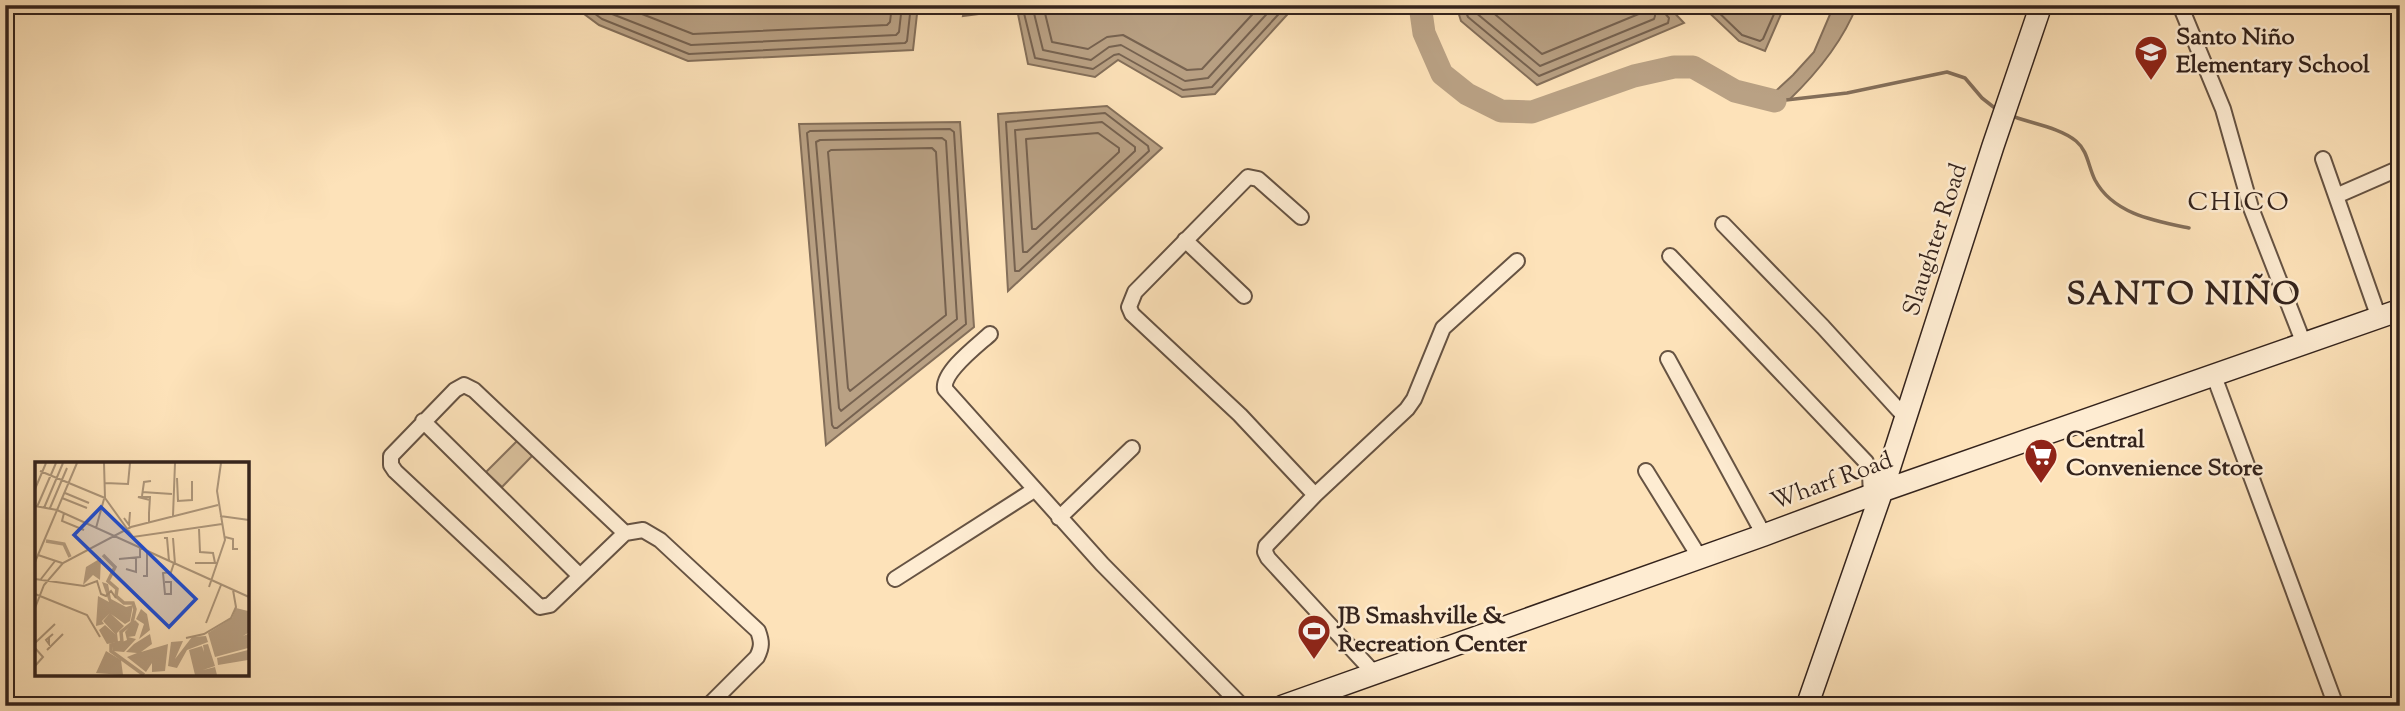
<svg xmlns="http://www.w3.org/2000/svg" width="2405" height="711" viewBox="0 0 2405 711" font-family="'Sorts Mill Goudy',serif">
<rect width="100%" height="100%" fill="#fde2b9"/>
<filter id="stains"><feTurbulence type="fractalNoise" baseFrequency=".00286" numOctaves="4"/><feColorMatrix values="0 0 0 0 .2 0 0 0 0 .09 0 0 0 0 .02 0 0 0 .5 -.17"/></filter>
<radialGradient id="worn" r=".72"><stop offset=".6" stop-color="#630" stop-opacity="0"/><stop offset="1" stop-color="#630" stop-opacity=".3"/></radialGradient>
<path fill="#dbc29e" stroke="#88725d" stroke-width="2" d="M518,440L533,455L502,487L486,472Z"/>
<path fill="#b9a184" stroke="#846f5a" stroke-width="2" d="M572,5H918L913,50L688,61L599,25Z
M966,5H1296L1215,94L1182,97L1118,60L1095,77L1028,64L1017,9L963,16Z
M1456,5H1667L1684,23L1537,85L1461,21Z
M1701,5H1785L1765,51L1739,41Z
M1834,5H1857C1843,41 1816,74 1789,100L1767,99L1793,75L1814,52Z
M1107,106L1162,148L1008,291L998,114Z
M960,122L974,327L826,445L799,124Z"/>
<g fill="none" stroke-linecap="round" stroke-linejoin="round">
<path stroke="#766250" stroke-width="2" d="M583,5L602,19L689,54L905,43L907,41L911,5
M598,5L607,12L691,45L896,35L899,32L902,5
M619,5L693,34L887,25L890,22L892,5
M1022,5L1035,58L1093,69L1114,55L1119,54L1183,90L1212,87L1287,5
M1032,5L1043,50L1091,60L1109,47L1121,45L1185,81L1208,78L1275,5
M1043,5L1052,42L1088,49L1107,37L1123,35L1187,70L1202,69L1261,5
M1463,5L1468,17L1539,76L1668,23L1669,18L1663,11L1662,5
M1472,5L1475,12L1540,66L1654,19L1655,16L1654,5
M1484,5L1542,54L1641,13L1643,5
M1711,5L1742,35L1760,41L1763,39L1778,5
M1105,113L1148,146L1149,151L1019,271H1015L1006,122Z
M1102,122L1135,147V151L1027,252H1023L1015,130Z
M950,129L954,132L966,324L837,428H834L832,425L807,133L810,131Z
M1098,133L1119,148V152L1036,229H1032L1026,139Z
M942,138L946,141L957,319L841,411L839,408L816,142L820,140Z
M932,148L936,152L946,315L850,391L848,388L828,152L831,150Z"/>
<path stroke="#846f5a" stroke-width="3.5" d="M1786,100L1847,93L1947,72L1965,78L1982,98L1996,109
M2015,117C2034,124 2060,128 2076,141C2088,151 2088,166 2095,180C2113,214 2155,221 2189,228"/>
<path stroke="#b9a184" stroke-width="23" d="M1420,5L1424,33L1442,74L1467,94L1501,111L1532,112L1634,76L1674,67H1693L1735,91L1775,101"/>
<defs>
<path id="street" d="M2180,5L2223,109L2251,208L2304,344
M2323,159L2379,318
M2336,196L2400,168
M1301,217L1258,179L1248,177L1135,292L1129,307L1132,314L1240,415L1315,495
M1723,224L1823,327L1906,418
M1185,240L1244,296
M1670,256L1866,462L1870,474L1871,495
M990,334C978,345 942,372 945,389L1102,564L1242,706
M1668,359L1764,535
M2214,376L2336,706
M423,421L580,576
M1646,471L1700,558
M1059,518L1132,448
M625,533L474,390L464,385L455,390L391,456V465L395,471L540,607L550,605L625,533L643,530L660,540L758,631C762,642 762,647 757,657L708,706
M895,579L1034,490
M1374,673L1268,558L1265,552L1266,546L1315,495L1407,409L1414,399L1443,328L1517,261"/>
<path id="secondary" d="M1283,706L1764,535L1882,491L2400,310
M1807,706L1882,491L1993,146L2041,5"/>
</defs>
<use href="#street" stroke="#665343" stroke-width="18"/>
<use href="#secondary" stroke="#34231c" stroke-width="24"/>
<use href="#street" stroke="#feecd2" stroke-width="14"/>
<use href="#secondary" stroke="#feecd2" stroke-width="21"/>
</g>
<defs>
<symbol id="school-pin" viewBox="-11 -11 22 30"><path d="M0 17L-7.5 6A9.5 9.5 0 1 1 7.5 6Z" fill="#8f2418" stroke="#feecd2"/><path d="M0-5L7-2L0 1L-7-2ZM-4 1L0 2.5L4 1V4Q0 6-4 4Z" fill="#fff"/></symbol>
<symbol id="supermarket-pin" viewBox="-11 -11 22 30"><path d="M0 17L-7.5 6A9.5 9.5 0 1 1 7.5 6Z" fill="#8f2418" stroke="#feecd2"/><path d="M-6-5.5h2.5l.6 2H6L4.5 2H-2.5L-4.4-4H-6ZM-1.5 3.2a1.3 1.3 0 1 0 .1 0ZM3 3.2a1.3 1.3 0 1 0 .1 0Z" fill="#fff"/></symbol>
<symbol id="stadium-pin" viewBox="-11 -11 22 30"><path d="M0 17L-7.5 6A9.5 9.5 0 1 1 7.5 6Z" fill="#8f2418" stroke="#feecd2"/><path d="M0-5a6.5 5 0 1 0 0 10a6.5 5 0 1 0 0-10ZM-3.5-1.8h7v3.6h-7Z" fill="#fff"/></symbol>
</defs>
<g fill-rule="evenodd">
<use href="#school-pin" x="2132" y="33" width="38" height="52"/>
<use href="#supermarket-pin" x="2022" y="436" width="38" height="52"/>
<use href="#stadium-pin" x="1295" y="612" width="38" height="52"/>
</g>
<g text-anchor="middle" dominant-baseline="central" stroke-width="5" stroke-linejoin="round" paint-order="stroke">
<g font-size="24" font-weight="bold" fill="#34231c" stroke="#feecd2" text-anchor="start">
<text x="2176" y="38">Santo Niño<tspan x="2176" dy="28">Elementary School</tspan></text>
<text x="2066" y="441">Central<tspan x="2066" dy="28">Convenience Store</tspan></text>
<text x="1338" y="617">JB Smashville &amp;<tspan x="1338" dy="28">Recreation Center</tspan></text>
</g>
<g font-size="24" fill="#34231c" stroke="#feecd2">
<text transform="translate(1936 240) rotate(-72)">Slaughter Road</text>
<text transform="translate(1832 482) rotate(-20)">Wharf Road</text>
</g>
<g font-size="26" letter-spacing="2" fill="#34231c" stroke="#feecd2">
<text x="2239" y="203">CHICO</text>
</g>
<g font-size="32" font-weight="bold" letter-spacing="2" fill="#34231c" stroke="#feecd2">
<text x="2184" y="296">SANTO NIÑO</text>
</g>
</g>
<g transform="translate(35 462)">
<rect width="214" height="214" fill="#fde2b9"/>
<path d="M66,96L65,118L58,113L48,123L51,105ZM67,120L73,122L76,137L91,145L98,143L95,159L90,162L76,152L89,164L82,171L83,180L72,182L64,168L70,163L81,173L68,159L75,151L67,159L69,162L61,164L63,134L74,140ZM201,146L213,149V171L208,174L213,172V186L180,195L173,171L197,156ZM106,147L112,152L115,168L104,177L109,162L101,157ZM100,158L104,162L100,174L93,175L101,177L89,190L78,189L77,184L92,178L90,170ZM115,172L117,182L106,190L133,182L130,209L117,210V201L111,210L92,195L102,191L91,190L99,182ZM171,174L173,180L152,188L142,206L133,204L136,180L148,179L140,197L157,175ZM173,182L180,204L168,208L180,205L182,213H160L154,188L167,184L169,190L168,183ZM213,188V198L183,203L182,196ZM71,189L86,198L88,213L61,211Z" fill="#b9a184"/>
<path fill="none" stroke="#b9a184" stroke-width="3.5" d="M11,79L29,82L35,95M68,93L80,105L73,119L82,127L81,134L89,141H98L100,147L97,161L86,170L87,180L76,183V189L109,213"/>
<path fill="none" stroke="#ad967a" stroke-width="2" d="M69,1L70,36L98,75L187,62M5,9L70,36M142,16L143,39L157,38V19M70,21L93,22L95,1M0,27L11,1M107,30L137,32M30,31L54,41M107,34L109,20L116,19M27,36L52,46M0,44L22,48L214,135M2,45L21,1M9,46L28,1M15,46L32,6M29,51L27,59L49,68M138,54L140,1M185,54L214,58M89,56L94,63L95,50M114,60V51L115,35H103L115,38M61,66L69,37M164,67L165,90L178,91L180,101M190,75L198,77V87H203M129,76H132L134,99M138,76L140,102M3,93L27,101M84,97L105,95V86M0,100L42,1M160,101H182M91,107L101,110V95M108,114H112V89M0,117L49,124L62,119L66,132L71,134L76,129L81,136M6,117L20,99M130,120H136V132H130L128,111L136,110L139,101M174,125L190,78L182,29L186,1M0,132L52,153L65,175M0,146L9,123L28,101L96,65L183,43M171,161L186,123M14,175V182L11,178L18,172M151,176L169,172L196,156L201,145L198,128M0,181L20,162M0,186L8,195L0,204M12,188L28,172"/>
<path fill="#1d4ed8" fill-opacity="0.15" stroke="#1d4ed8" stroke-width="3.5" d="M66,45L161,137L134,165L39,73Z"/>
<rect width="214" height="214" fill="none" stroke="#34231c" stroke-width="3.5"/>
</g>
<rect width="2405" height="711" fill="none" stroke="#fde2b9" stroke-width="28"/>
<rect x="7" y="7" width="2391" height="697" fill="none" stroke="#34231c" stroke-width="3.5"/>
<rect x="14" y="14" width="2377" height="683" fill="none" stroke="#34231c" stroke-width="2"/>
<rect width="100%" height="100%" filter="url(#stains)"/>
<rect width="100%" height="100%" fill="url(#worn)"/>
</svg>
